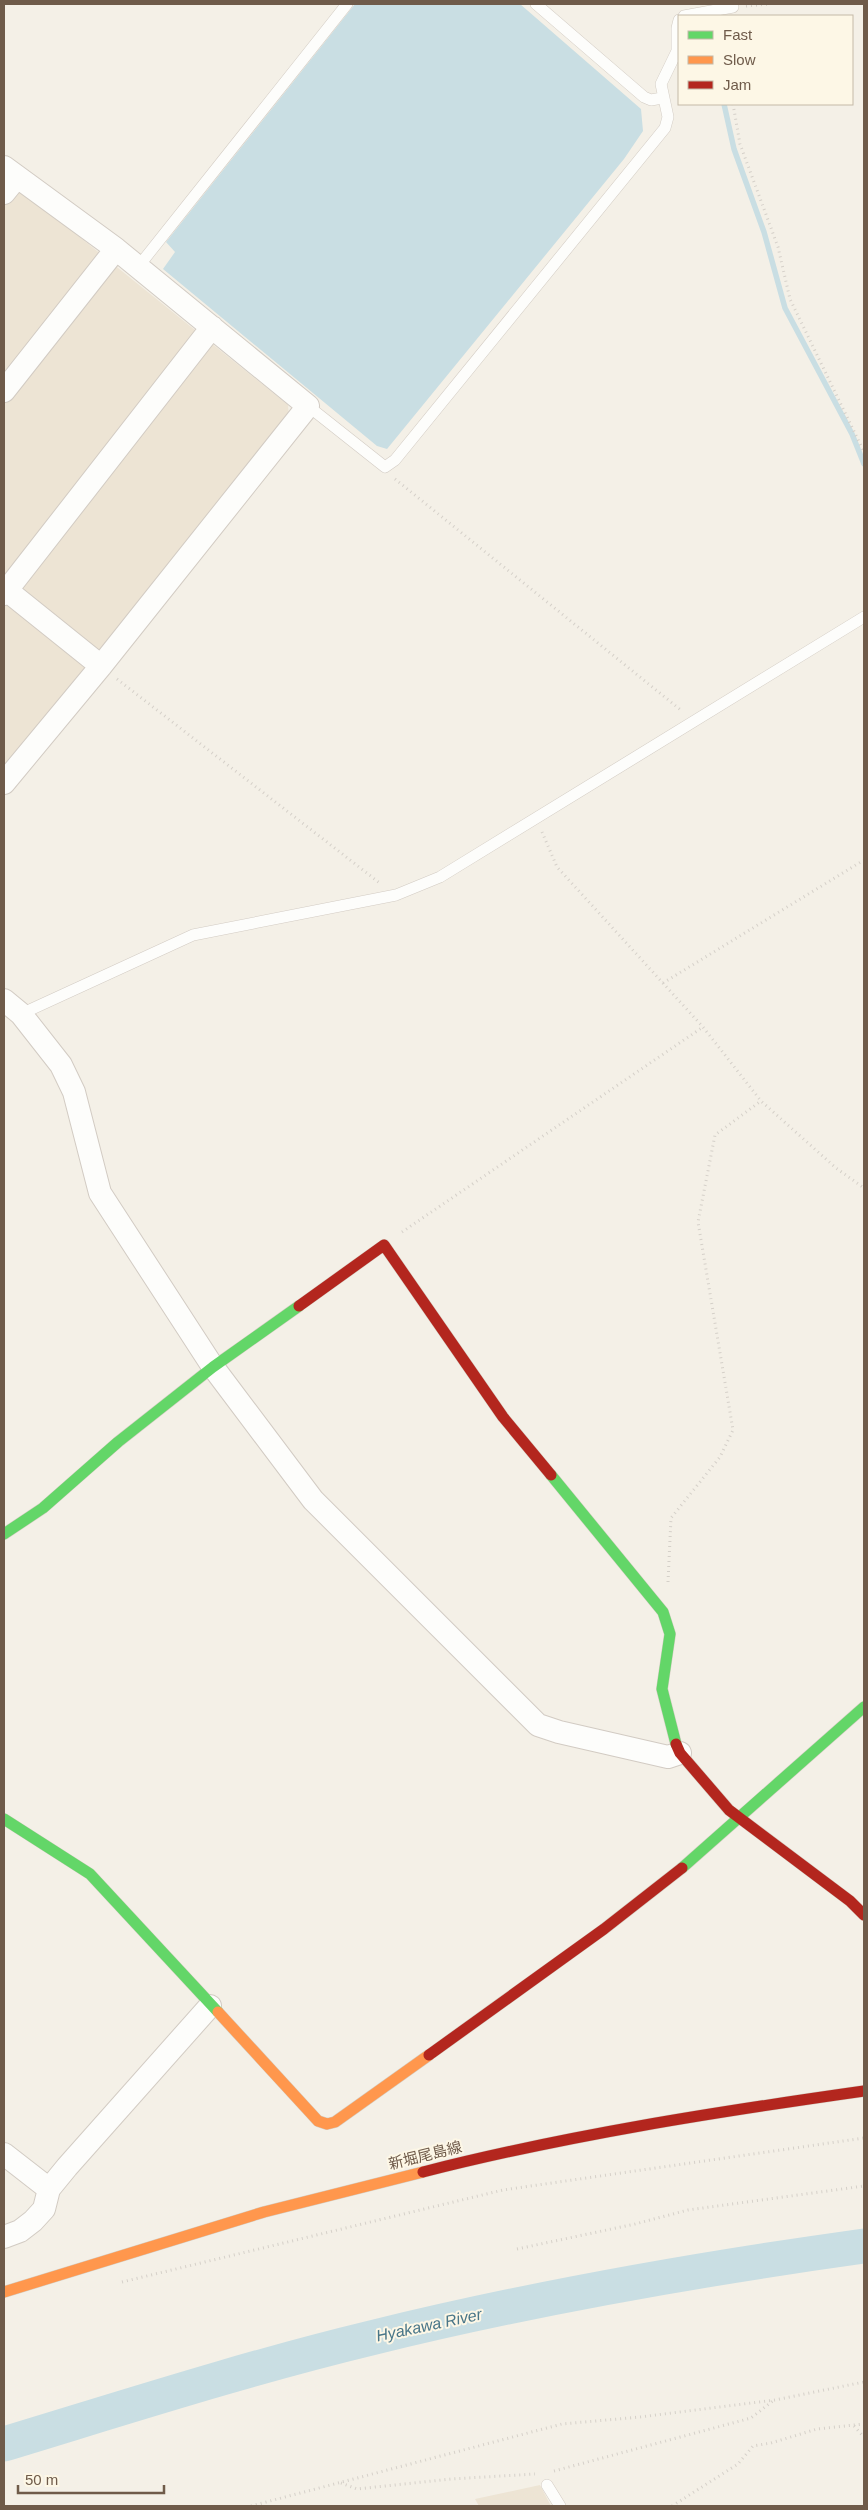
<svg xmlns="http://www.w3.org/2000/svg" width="868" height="2510" viewBox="0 0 868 2510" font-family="Arial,'Noto Sans JP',sans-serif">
<rect width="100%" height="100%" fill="#f4f0e7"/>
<path fill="#ede4d4" d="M4,176L288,405L289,417L4,772Z
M540,2485L551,2506H479L475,2499Z"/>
<path fill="#c9dee3" d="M355,4H520L641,109L643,131L624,159L387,449L377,446L163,269L175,252L166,242Z"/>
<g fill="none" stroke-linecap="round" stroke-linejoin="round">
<path stroke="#c9dee3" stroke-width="5.5" d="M724,104L734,149L764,232L785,308L852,434L864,464"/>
<path stroke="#c9dee3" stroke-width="35" d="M4,2444C126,2407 247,2368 371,2338C533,2298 699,2269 864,2246"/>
<defs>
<path id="lane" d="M536,4L644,97L651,100L662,98
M684,16L733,7
M138,267L347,4
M308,406L385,467L395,460L665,128L668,117L661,84L677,51V28L679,20
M21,1014L193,935L396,895L440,877L864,617
M547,2485L560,2506"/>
<path id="street" d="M4,167L116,249L308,406L101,666L4,783
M4,193L17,177
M4,391L116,249
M4,588L101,666
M4,594L212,327
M4,1000L21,1014L61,1065L74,1092L100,1193L213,1367L313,1500L538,1725L559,1732L668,1757L680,1753
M4,2154L49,2189
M4,2237L20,2231L33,2221L44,2209L49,2189L67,2167L210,2006"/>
<path id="fast" d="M551,1475L663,1612L670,1634L662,1689L676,1744
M4,1534L43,1508L118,1442L213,1367L299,1306
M4,1819L90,1874L218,2012
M682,1868L864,1707"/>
<path id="slow" d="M218,2012L318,2121L327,2124L335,2122L429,2055
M4,2292L264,2212L423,2172"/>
<path id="jam" d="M299,1306L384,1245L503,1417L551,1475
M676,1744L680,1753L729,1810L850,1901L864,1915
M429,2055L604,1929L682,1868
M423,2172C568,2135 716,2112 864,2091"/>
</defs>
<use href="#lane" stroke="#d2cbc3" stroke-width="12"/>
<use href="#street" stroke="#d2cbc3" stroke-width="24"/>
<use href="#fast" stroke="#d4cdc3" stroke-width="12"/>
<use href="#slow" stroke="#d4cdc3" stroke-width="12"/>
<use href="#jam" stroke="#d4cdc3" stroke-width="12"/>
<path stroke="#d5d0c9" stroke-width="3" stroke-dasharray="1 4" stroke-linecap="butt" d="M746,6L769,4
M733,104L740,144L778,247L790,299L864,452
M395,479L682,711
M117,679L381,884
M542,832L557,867L703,1027L761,1101L836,1168L864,1188
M663,983L864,860
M402,1232L703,1027
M668,1582L671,1518L720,1457L733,1430L698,1222L715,1135L761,1101
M517,2249L635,2224L688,2210L864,2186
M122,2282L503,2190L864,2138
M854,2426L864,2437
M554,2471L751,2418L774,2400
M341,2483L357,2489L451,2479L535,2474
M251,2506L562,2424L640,2417L775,2400L864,2382
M672,2506L738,2464L753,2446L771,2443L817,2429L864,2424"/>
<use href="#lane" stroke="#fdfdfb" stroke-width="11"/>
<use href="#street" stroke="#fdfdfb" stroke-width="22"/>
<use href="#fast" stroke="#63d668" stroke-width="11"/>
<use href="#slow" stroke="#ff974d" stroke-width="11"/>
<use href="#jam" stroke="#b3261e" stroke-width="11"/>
</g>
<g text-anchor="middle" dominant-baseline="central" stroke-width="4" stroke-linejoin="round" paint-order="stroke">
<g font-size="15" fill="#6f5b4a" stroke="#fdf7e6">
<text transform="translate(425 2155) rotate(-14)">新堀尾島線</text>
</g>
<g font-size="16" font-style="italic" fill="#497688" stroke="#fdf7e6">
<text transform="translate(429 2325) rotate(-12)">Hyakawa River</text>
</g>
</g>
<rect width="868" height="2510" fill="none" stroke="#6f5b4a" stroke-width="10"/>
<rect x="678" y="15" width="175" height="90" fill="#fdf7e6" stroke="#c4b9a8"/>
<rect x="688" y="31" width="25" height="8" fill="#63d668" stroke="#c4b9a8"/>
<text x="723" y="40" font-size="15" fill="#6f5b4a">Fast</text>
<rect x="688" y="56" width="25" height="8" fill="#ff974d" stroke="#c4b9a8"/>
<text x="723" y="65" font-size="15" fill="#6f5b4a">Slow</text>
<rect x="688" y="81" width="25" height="8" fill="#b3261e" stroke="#c4b9a8"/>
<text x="723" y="90" font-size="15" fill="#6f5b4a">Jam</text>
<path d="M18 2485v8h146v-8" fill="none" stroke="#6f5b4a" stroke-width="2.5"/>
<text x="25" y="2485" font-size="15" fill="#6f5b4a" stroke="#fdf7e6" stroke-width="4" paint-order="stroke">50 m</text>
</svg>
